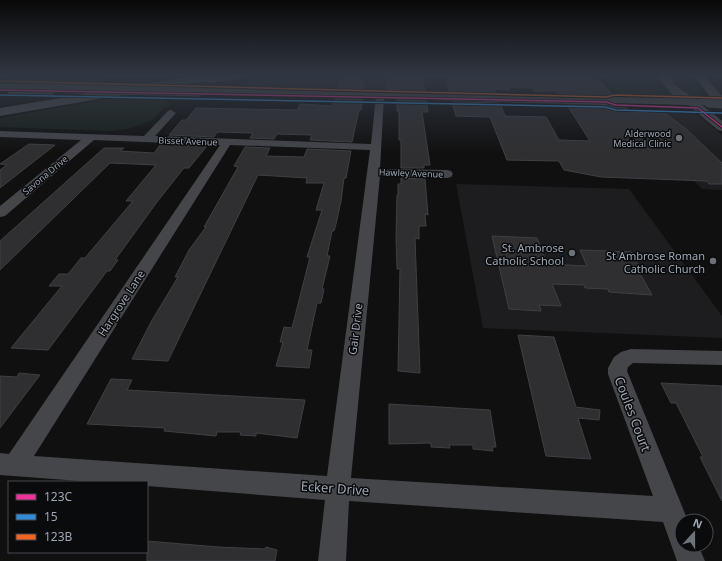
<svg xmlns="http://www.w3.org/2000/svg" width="722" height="561" viewBox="0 0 722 561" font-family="'Noto Sans',sans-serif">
<rect width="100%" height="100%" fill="#101010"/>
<path fill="#1d1d1f" d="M0,75H133L82,84L0,82Z
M268,75H386L385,90L243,87L250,78Z
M625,110L692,111L715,129L722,135V190L702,189Z
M456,184L629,189L722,316V338L483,328Z"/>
<path fill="#181f19" d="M600,75H657L660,80H651L671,92L672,95L664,97H622Z
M670,75H691L706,98H690Z
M124,96L161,97L169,103L168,107H165L151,121L127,129L109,131L0,127V118Z"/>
<path fill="#2f2f31" stroke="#3e4044" d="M342,75H357L356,80H364L363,91L337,90Z
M387,75L422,76L425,93L398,92V90L387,89Z
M493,75H594L614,96L606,98L560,96L556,91H534L532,87H508L509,90L494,89L496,95L450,93L445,76L494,77Z
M335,99H362L361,110H359L352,142L310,140L312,135L277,134L274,139L250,138L253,133L217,132L214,137L169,135L182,120H186L196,108L297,110L300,104L332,106Z
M397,100L426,101L428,112H422L430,165H424V168H401V140H399V111H397Z
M452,102L500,103L505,116L546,117L559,140L590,141L567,105L606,106L624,105L631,112L665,113L686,129L722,163V184H709L707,181L601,177L564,170L559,161L507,160L490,117L456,116Z
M29,144L55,145L0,188V170L7,165L0,164Z
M161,144L207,146L189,168H184L157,202L115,260H118L110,271H107L48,350L11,348L62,286H49L59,274H68L81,258H85L133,201H126L156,165L110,163L0,270V241L104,148H124L120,151L154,153Z
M245,147L270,148L266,156L304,157L307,149L351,151L346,178H344L341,201L336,224L334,231H332L327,256H330L322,289H324L321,303H317L307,350H312L309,368L276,366L283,342H280L284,327L292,328L310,257H307L322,210H316L324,183H306L307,178L258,175L168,361L132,359L151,322L178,277H175L189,250L206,227H204L238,167L234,166Z
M401,178L425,179L428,215L425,214L426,226H419V239L415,238L420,373L398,371L400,269H397L396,238L397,195H398V184H401Z
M492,236L537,238L547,264L587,266L580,250L631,252L642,272H639L652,295L609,292L608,289L585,288L584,285L552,284L561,306L539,305L541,311L509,309Z
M518,335L554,337L576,407L600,410L599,420L578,418L591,459L546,456Z
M19,373L40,375L0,428V376L17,377Z
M111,379L132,380L127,390L305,400L297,438L256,433V436L240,435L241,432H217L216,436L164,431L165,428L87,424Z
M661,383L722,386V501L700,457H703L676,403H671Z
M389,404L490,410L496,447H492L493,451L473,449V445H449L450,448L431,447V443L389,444Z
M147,541L218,547L265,549L266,547L277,550L275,561H147Z"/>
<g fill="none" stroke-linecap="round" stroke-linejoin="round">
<path fill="#44464a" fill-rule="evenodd" d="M380,93L384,96L380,169L447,170L451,171L453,174L451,177L447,178L380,176L351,478L653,496L608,374V368L614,357L621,352L631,349L722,351V365L633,363L628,367L627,371L688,521H682V545H698L705,561H677L663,522L349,501L346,561H318L325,500L147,486V482H93L0,475V453L9,454L220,145L94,140L5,216L0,217V206L81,140L0,137V131L144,136L168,111L171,110L176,113L155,136L371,144L376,96ZM230,145L370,150L327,476L34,456Z"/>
<path fill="#47494b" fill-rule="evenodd" d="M0,83L35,84L40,87L35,90L0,89Z
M198,88L606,99L615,97L709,99L715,102L713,104L702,105L722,121V131L718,130L688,105L615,103L606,105L194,93L193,91L194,89Z"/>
<path fill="#47484b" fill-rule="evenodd" d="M201,75H250L245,78L208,83L203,81L0,116V108Z
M657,75H668L676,86L695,99L697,102L695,105C681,108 664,86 657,75Z
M693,75H704L722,96V108L718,107Z"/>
<path stroke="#47494b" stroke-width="11" d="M35,87L198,91
M13,91H49
M709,102L722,103"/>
<defs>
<path id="bus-1" d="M0,90L606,102L616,105L698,108L722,127"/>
<path id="bus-2" d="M0,95L605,107L616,110L722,113"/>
<path id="bus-3" d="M0,81L606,97L615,95L722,98"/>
</defs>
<use href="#bus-1" stroke="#0a0b0c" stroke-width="3"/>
<use href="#bus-2" stroke="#0a0b0c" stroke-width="3"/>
<use href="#bus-3" stroke="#0a0b0c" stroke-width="3"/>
<use href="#bus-1" stroke="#ef339a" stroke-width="1.5"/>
<use href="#bus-2" stroke="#338bd7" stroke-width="1.5"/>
<use href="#bus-3" stroke="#f26522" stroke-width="1.5"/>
</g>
<linearGradient id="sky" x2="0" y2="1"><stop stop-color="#090909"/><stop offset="0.49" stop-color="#313742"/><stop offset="1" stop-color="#313742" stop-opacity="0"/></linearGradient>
<rect width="722" height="154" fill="url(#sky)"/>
<g fill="#6d727b" stroke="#0a0b0c" stroke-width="1.5">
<circle cx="679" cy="138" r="4"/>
<circle cx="572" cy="253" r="4"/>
<circle cx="713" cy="261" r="4"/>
</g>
<g text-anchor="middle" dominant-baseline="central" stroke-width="3" stroke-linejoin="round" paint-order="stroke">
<g font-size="9" fill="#9fa7b4" stroke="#0a0b0c" text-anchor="end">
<text x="671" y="133">Alderwood<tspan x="671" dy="10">Medical Clinic</tspan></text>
</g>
<g font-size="9" fill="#9fa7b4" stroke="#0a0b0c">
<text transform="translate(188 141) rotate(2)">Bisset Avenue</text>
<text transform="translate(411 173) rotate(2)">Hawley Avenue</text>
<text transform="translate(45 175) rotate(-40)">Savona Drive</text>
</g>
<g font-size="11" fill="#9fa7b4" stroke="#0a0b0c" text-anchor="end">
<text x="564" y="247">St. Ambrose<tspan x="564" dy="13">Catholic School</tspan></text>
<text x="705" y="255">St Ambrose Roman<tspan x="705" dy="13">Catholic Church</tspan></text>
</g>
<g font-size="11" fill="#9fa7b4" stroke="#0a0b0c">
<text transform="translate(121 303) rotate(-57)">Hargrove Lane</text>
<text transform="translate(355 329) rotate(-83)">Gair Drive</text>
</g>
<g font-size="13" fill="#9fa7b4" stroke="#0a0b0c">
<text transform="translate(633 414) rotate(69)">Coules Court</text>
<text transform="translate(335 488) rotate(4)">Ecker Drive</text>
</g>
</g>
<rect x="8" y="481" width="140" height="72" fill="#0a0b0c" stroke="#46494f"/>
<rect x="16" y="494" width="20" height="6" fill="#ef339a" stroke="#46494f"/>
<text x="44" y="501" font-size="12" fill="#9fa7b4">123C</text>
<rect x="16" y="514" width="20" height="6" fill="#338bd7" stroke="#46494f"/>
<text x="44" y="521" font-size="12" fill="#9fa7b4">15</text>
<rect x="16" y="534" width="20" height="6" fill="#f26522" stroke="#46494f"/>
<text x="44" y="541" font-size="12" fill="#9fa7b4">123B</text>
<g transform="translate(694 533) rotate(21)"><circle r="19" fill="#0a0b0c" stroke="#46494f"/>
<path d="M0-3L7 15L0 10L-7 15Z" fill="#6d727b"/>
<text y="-6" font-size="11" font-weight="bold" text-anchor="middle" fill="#9fa7b4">N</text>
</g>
</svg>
